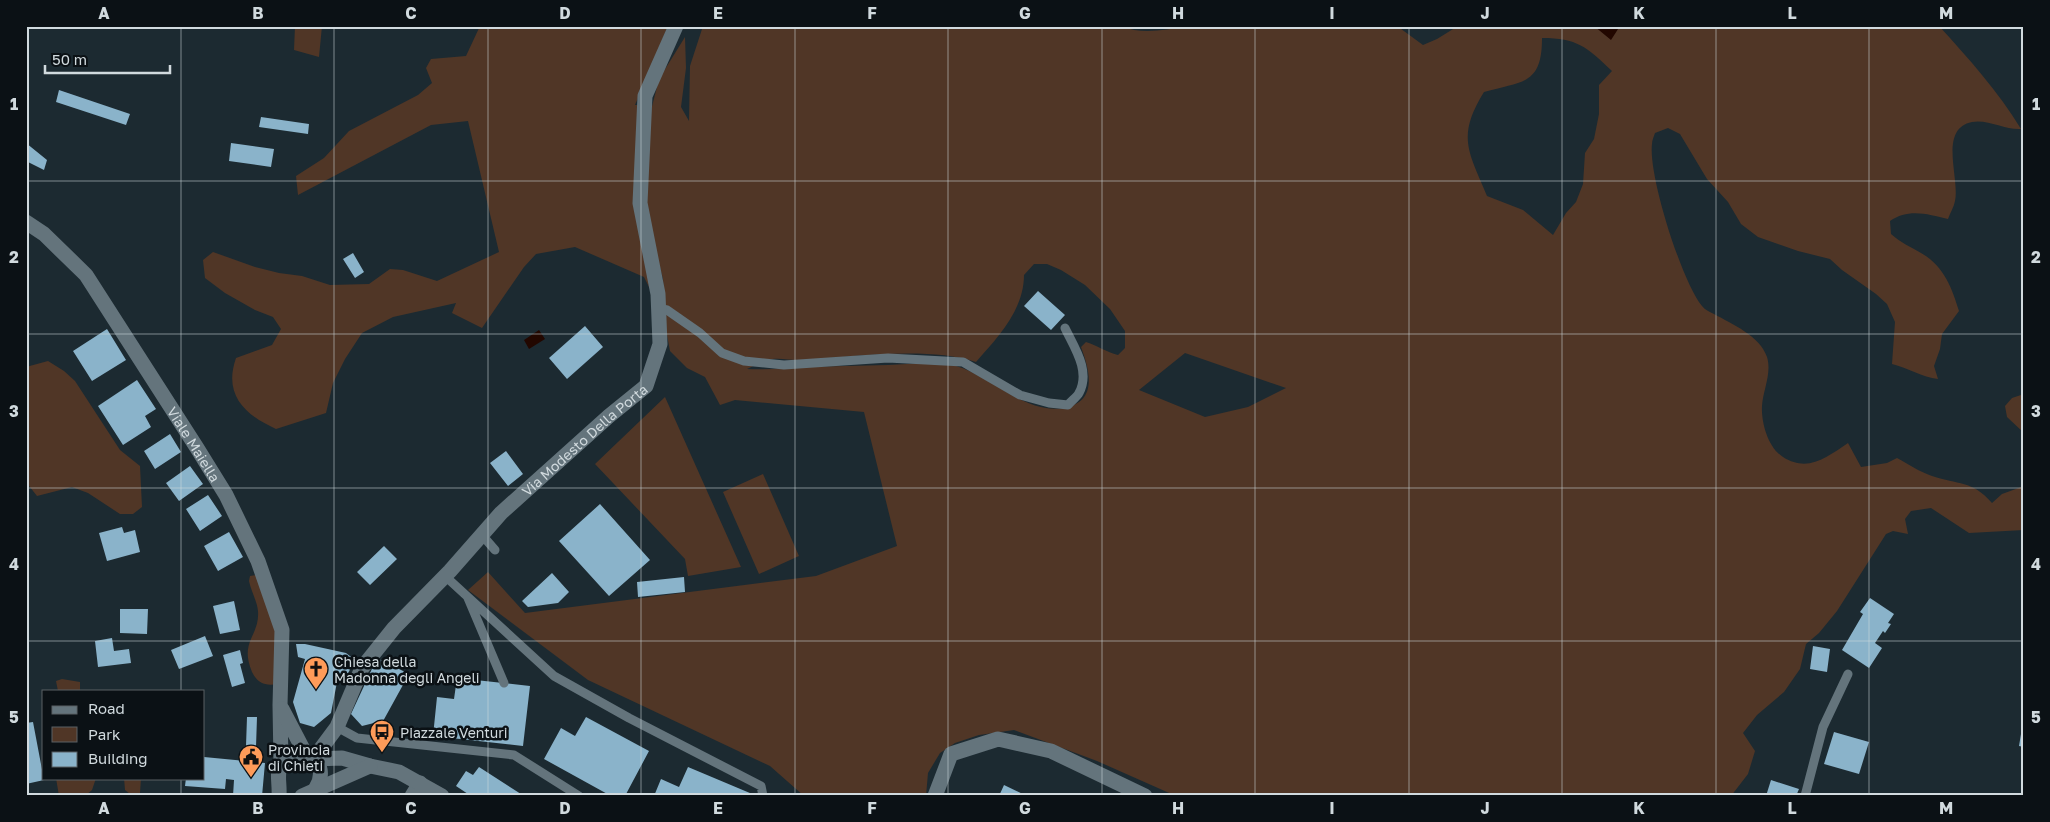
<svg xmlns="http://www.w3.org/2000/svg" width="2050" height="822" viewBox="0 0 2050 822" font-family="'Golos Text',sans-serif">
<rect width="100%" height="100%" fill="#1c2a31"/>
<path fill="#503626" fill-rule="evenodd" d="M295,26H322L319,57L294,50Z
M480,26H668L635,105H640L649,287L644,277L575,247L536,254L524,267L482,328L452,313L456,303L393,317L362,333L345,359L333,383L326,413L276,429C245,415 223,395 236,358L272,345L281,329L273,317L255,310L225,293L205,278L203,260L213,252L255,267L279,273L302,276L330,285L369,284L390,269L403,270L437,281L499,252L468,121L431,125L298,195L296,176L324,158L349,131L418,95L432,83L426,68L431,59L466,56Z
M703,26H1121C1142,35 1164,30 1187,26H1397L1423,45L1437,39L1458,26H1939C1969,59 1998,91 2021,129C2005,130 1988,119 1972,122C1938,129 1960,178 1955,201C1954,207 1950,213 1948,219C1928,214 1908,208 1890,221L1891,234C1901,243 1909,246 1921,253C1944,266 1952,288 1959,311L1942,334L1940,349L1934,366L1938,379C1922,377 1908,368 1892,364L1895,322L1887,304L1876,294L1842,270L1830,259L1798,251L1758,237L1741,224L1728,202L1707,179L1680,134L1668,128L1655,133C1654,136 1652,140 1652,144C1648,175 1682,282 1702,306C1705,310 1710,312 1714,314C1732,324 1760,336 1767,357C1772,373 1763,390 1762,406C1761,422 1768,448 1783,457C1808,473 1827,457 1848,443L1861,467L1887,463L1897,458C1908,464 1920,472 1932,476C1958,485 1972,480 1992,503L2002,494L2024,486V530L1969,533L1931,508L1911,511L1905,519L1908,534L1893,531L1886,534L1837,611L1819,633L1806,644L1800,669L1784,692L1757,715L1743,733L1755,751L1748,774L1731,796H1176L1097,761L1014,730L979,735L955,743L940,753L928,773L926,796H804L770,766L588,680L468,590L488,572L525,613L816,576L897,546L864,412L735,400L720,405L705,377L687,368L670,351L666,330L663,279L649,226L644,178L647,126L659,79L685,37L686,68L681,107L689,121L690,66ZM1542,38C1577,38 1587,47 1612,71L1599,85V114L1594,139L1585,153L1583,184L1576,202L1566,213L1553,235L1523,210L1487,196C1469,152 1456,137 1484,92C1523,81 1542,85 1542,38ZM1034,264H1047L1061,270L1085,285L1110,309L1125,331V348L1118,355C1106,352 1098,346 1086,342L1081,347C1089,369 1098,399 1068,407C1028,418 992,376 956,366C934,361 910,364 888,365C860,366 832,366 804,367C785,368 765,370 747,369C754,366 761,361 768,360C778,357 791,361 802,360C855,357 927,346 976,362C998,337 1024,310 1024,275ZM1185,353L1286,388L1248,407L1205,417L1139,390Z
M48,361L64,371L75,381L120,450L140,466L142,507L133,514H120L88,493L72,487L37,496L26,482V367Z
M2024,394V433L2007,417L2005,406L2012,398Z
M665,397L741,567L688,576L685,559L595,464Z
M763,474L799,556L759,574L723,492Z
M256,575L277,626L278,684C265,686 258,684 252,672C239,641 260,636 258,611C257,601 251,591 249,581L250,576Z
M62,679L80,682V691H58L56,681Z
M56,778H96L92,790L85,796H59Z
M124,778H141L140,793L130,794L125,790Z"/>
<path fill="#220700" d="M1594,26H1620L1611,40Z
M539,330L545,339L529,349L524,340Z"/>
<path fill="#8ab3ca" d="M59,90L130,114L126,125L56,102Z
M261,117L309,124L308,134L259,127Z
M26,143L47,160L44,170L26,161Z
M231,143L274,149L271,167L229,161Z
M353,253L364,272L355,278L343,259Z
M1038,291L1065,315L1051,330L1024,306Z
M585,326L603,347L567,379L549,358Z
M107,329L126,360L92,381L73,351Z
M137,380L156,409L145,416L151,427L123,445L98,406Z
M170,434L181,452L155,469L144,451Z
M506,451L523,474L508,486L490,463Z
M190,466L203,484L179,501L166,483Z
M208,495L222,516L200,531L186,509Z
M600,504L650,560L609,596L559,541Z
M122,527L124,533L135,530L140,552L107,561L99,533Z
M229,532L243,557L218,571L204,546Z
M384,546L397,559L370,585L357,572Z
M552,573L569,592L558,603L528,607L522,601Z
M684,577L685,592L638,597L637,582Z
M1870,598L1894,614L1888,623L1891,624L1885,633L1883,631L1875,643L1882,648L1869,668L1842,650L1863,614L1860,612Z
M234,601L240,630L220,634L213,606Z
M120,609H148L147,634L120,633Z
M205,636L213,656L179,669L171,650Z
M112,638L114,651L129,649L131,663L98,667L95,641Z
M296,644H305L346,653L355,660L345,679L338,677L331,713L314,727L300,723L293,702L305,659L298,657Z
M1813,646L1830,649L1827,672L1810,669Z
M240,650L243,663L240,664L245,683L232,687L223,655Z
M377,658L409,674L382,723H374L362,726L351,714Z
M457,678L530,686L523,746L433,736L437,697L454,699Z
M247,717H257L256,747L246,746Z
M586,717L649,751L625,796H611L544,759L561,728L575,736Z
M33,722L44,780L26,784V723Z
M2023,722H2024V747L2019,746Z
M1834,732L1869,742L1859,774L1824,764Z
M204,757L265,763L262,796H233L234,780L226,779L225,789L185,786L186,778H204Z
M479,767L524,796H471L456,786L466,771L473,775Z
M688,767L757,796H654L661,779L679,787Z
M1771,780L1799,789L1796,796H1766Z
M1004,785L1027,796H999Z"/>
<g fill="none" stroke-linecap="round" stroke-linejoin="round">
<path stroke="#64747c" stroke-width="9" d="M658,308L667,310L700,333L722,353L744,361L784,365L888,358L963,362L1020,395L1049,403L1068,405C1071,401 1077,397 1079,393C1091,371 1074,347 1065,328
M482,535L495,550
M445,576L554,676L629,718L761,786L763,796
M468,598L504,683
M337,727L357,738L514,755L579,796
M1805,796L1823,727L1848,674"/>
<g stroke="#64747c" stroke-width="15">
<path id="s1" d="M314,758L337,727L362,668L394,628L450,571L501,513L609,416L646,386L660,344L658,294L640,203L645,96L676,26"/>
<path d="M412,796L420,783"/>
</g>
<g stroke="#64747c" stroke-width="15">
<path id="s2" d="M26,222L44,234L86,275L197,448L226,495L258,561L282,630L280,705L281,763C276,773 280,784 279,796"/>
<path d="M282,709L305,753"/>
<path d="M315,759L342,758L370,766L399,772L442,796"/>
<path d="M281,763C301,739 332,762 316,788"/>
<path d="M302,796L370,766"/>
<path d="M935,796L951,754L998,739L1051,751L1145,796"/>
</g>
</g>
<path fill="none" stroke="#d1dade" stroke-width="1" stroke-opacity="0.55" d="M181,26V691M334,26V796M488,26V796M641,26V796M795,26V796M948,26V796M1102,26V796M1255,26V796M1409,26V796M1562,26V796M1716,26V796M1869,26V796M26,181H2024M26,334H2024M26,488H2024M26,641H2024M181,778V796"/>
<defs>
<symbol id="church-pin" viewBox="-11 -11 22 30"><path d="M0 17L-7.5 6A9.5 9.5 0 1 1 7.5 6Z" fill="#fe9b59" stroke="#0b1115"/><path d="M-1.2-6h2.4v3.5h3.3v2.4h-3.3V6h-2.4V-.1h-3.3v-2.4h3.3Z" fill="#111"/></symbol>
<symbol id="bus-pin" viewBox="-11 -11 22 30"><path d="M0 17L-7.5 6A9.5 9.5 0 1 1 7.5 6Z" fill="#fe9b59" stroke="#0b1115"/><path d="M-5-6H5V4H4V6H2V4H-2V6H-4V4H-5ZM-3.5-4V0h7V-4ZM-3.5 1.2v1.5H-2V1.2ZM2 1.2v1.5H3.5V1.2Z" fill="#111"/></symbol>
<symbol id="civic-pin" viewBox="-11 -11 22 30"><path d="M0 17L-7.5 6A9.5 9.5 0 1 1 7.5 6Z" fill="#fe9b59" stroke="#0b1115"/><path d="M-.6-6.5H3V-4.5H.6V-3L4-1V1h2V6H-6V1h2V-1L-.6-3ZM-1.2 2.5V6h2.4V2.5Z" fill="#111"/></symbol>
</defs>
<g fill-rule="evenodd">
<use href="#church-pin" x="302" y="655" width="28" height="38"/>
<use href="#bus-pin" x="368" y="718" width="28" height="38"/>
<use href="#civic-pin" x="237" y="743" width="28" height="38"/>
</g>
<g text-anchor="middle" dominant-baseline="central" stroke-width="5" stroke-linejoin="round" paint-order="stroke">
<g font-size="14" fill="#d1dade" stroke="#0b1115">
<text stroke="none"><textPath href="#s1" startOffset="422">Via Modesto Della Porta</textPath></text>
<text stroke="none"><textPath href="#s2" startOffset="281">Viale Maiella</textPath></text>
</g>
<g font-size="14" fill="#d1dade" stroke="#0b1115" text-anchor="start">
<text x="334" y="661">Chiesa della<tspan x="334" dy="16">Madonna degli Angeli</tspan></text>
<text x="400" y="732">Piazzale Venturi</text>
<text x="268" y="749">Provincia<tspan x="268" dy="16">di Chieti</tspan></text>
</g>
</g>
<rect width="2050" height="822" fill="none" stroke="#0b1115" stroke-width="55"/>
<rect x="42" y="690" width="162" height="90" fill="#0b1115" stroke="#5a6165"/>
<rect x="52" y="706" width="25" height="8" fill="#64747c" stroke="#5a6165"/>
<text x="88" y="714" font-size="15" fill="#d1dade">Road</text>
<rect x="52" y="727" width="25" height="15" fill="#503626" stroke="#5a6165"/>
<text x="88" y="740" font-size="15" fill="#d1dade">Park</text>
<rect x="52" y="752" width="25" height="15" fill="#8ab3ca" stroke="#5a6165"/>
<text x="88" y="764" font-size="15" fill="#d1dade">Building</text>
<path d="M45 65v8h125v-8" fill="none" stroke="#d1dade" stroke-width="2.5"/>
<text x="52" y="65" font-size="15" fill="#d1dade" stroke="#0b1115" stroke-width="4" paint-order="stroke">50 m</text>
<rect x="28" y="28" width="1994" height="766" fill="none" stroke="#d1dade" stroke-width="2"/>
<g font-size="16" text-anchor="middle" font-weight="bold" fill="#d1dade">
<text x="104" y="19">A</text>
<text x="258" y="19">B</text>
<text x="411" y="19">C</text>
<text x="565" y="19">D</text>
<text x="718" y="19">E</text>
<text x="872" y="19">F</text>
<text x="1025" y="19">G</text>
<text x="1178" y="19">H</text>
<text x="1332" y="19">I</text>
<text x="1485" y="19">J</text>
<text x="1639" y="19">K</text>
<text x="1792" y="19">L</text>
<text x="1946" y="19">M</text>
<text x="14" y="110">1</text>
<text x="2036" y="110">1</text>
<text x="14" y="263">2</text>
<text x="2036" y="263">2</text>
<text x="14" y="417">3</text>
<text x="2036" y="417">3</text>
<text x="14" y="570">4</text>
<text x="2036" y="570">4</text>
<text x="14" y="723">5</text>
<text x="2036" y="723">5</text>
<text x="104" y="814">A</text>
<text x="258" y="814">B</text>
<text x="411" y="814">C</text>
<text x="565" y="814">D</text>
<text x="718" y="814">E</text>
<text x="872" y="814">F</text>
<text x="1025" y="814">G</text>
<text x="1178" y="814">H</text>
<text x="1332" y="814">I</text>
<text x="1485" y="814">J</text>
<text x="1639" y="814">K</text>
<text x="1792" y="814">L</text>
<text x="1946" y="814">M</text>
</g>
</svg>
